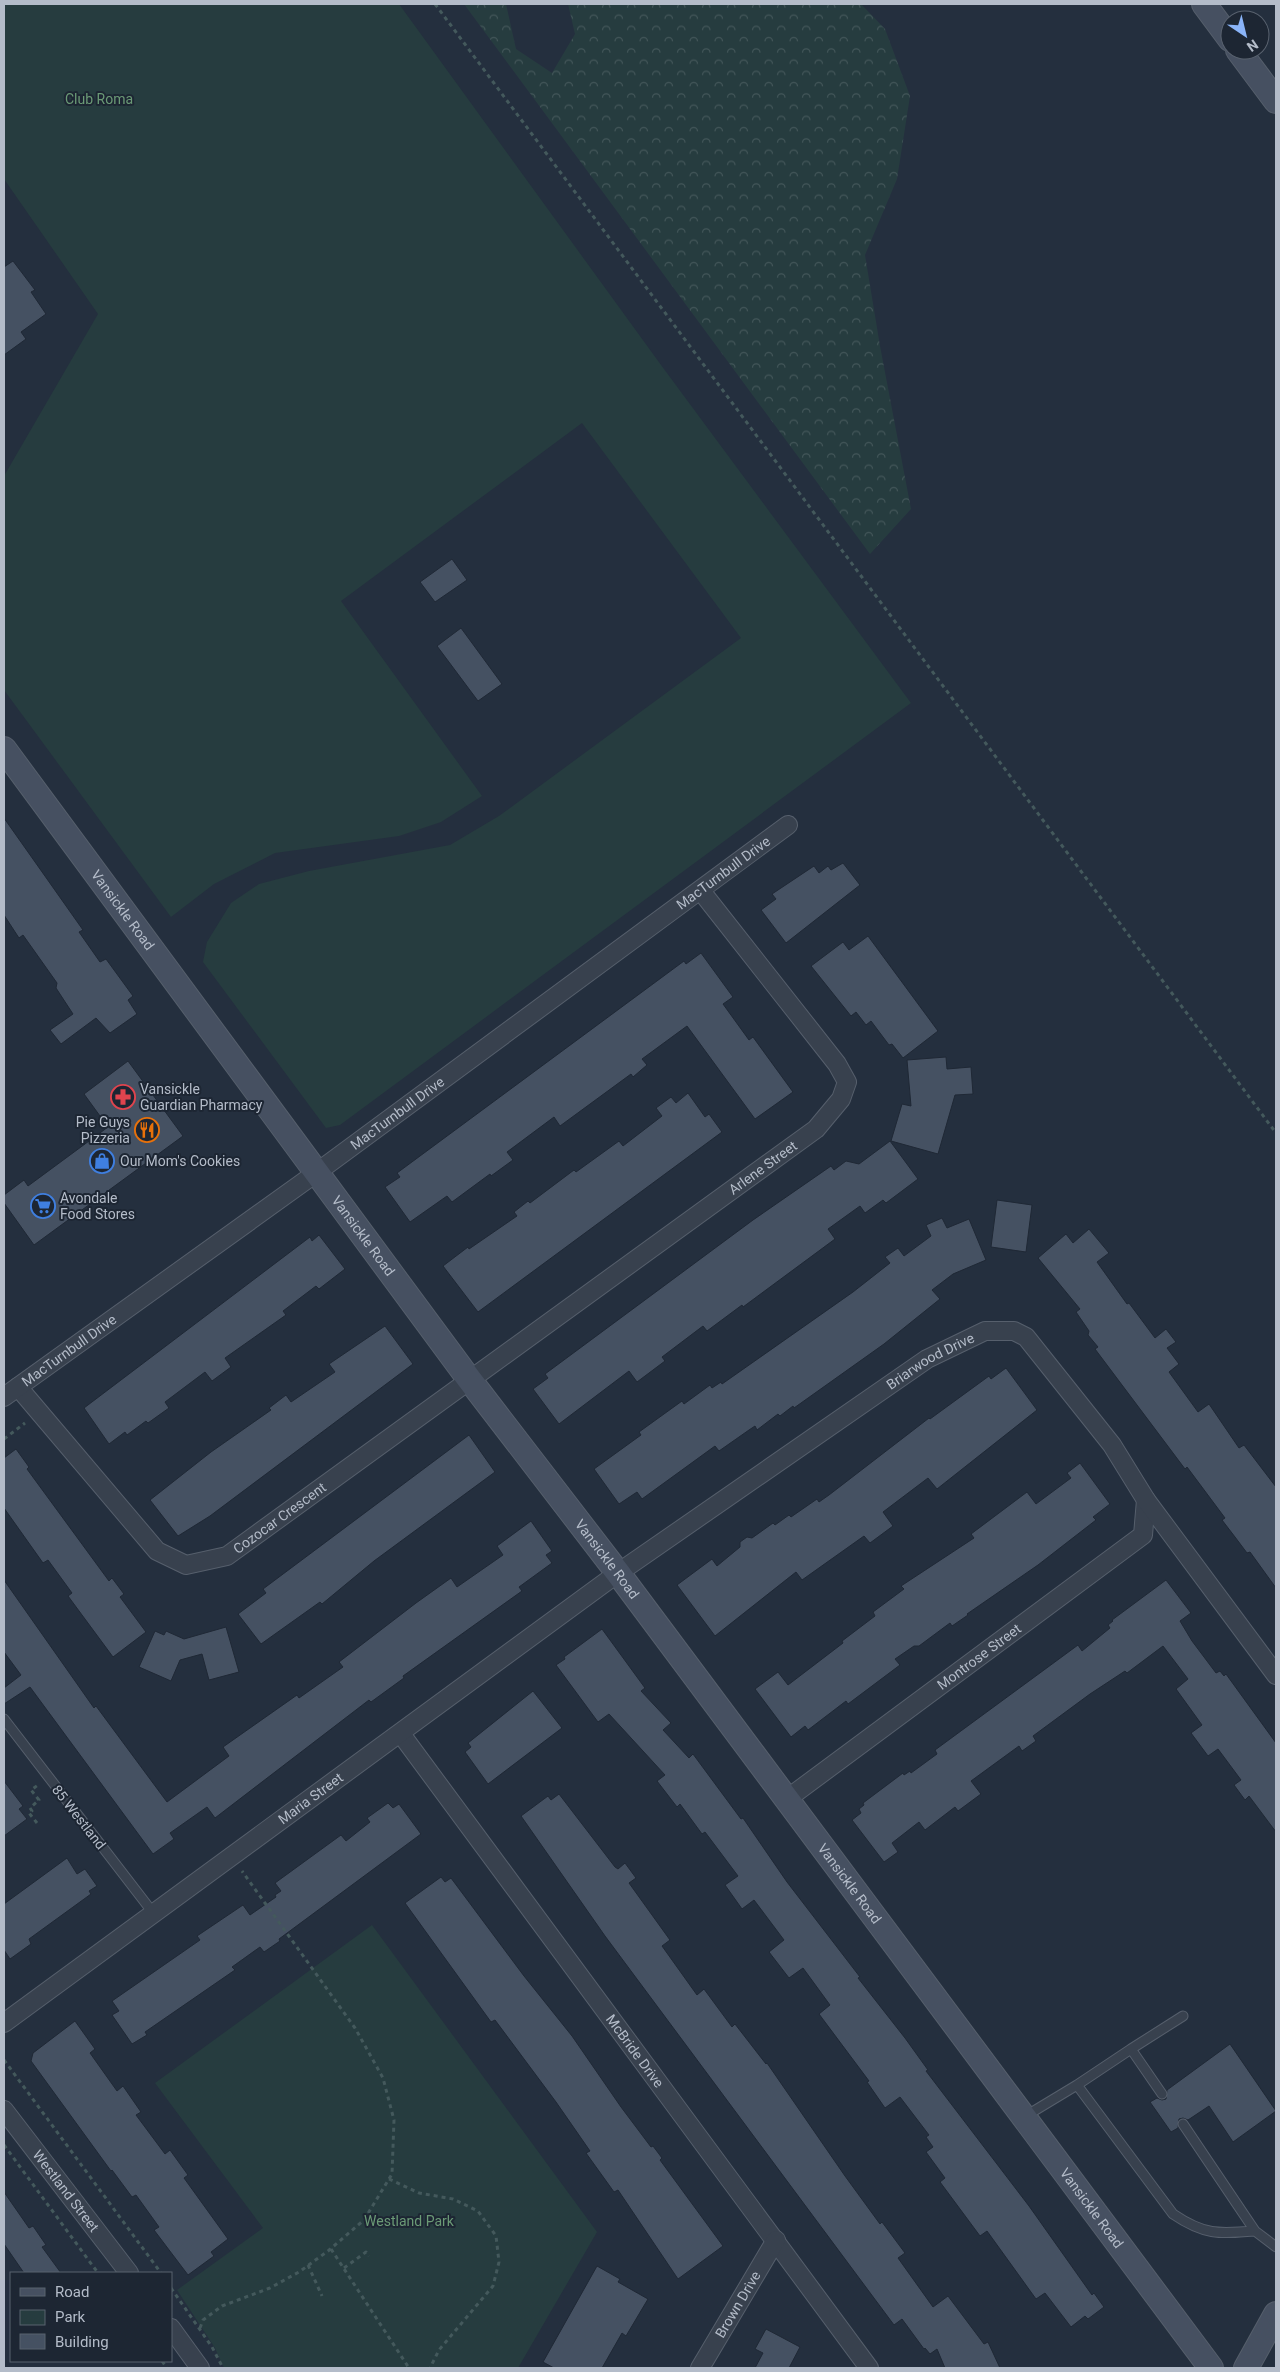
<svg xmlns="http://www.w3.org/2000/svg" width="1280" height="2372" viewBox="0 0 1280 2372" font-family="Roboto,sans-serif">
<defs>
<pattern id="forest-crowns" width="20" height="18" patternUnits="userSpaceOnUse" patternTransform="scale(1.25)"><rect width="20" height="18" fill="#263c3f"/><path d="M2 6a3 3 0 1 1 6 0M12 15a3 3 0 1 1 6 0" fill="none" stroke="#435659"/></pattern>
</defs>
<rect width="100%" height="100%" fill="#242f3e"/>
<path fill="#263c3f" d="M4,4H399L661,365L911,703L340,1125L326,1128L203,962L207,942L231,903L259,884L309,871L450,845L499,816L741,638L582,423L341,601L482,796L441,822L399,836L275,853L214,884L171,917L4,690V476L98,314L4,179Z
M372,1925L597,2232L518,2368H224L215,2348L177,2290L263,2228L155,2083Z"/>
<path fill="url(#forest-crowns)" d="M464,4H506L516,49L552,73L575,34L568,4H861L885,29L910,96L897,179L865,255L880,346L911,509L870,554Z"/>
<path fill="#455162" stroke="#1f2835" d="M13,261L35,290L31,292L46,314L21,332L26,339L4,355V267Z
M452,559L467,580L435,602L420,582Z
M461,628L502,684L478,701L437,646Z
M4,818L83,930L79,932L100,962L106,959L133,996L128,1000L137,1014L110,1033L96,1018L61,1044L50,1030L73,1014L56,988L57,983L23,935L19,938L4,915Z
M843,863L860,885L786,943L761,910L776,899L772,894L814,866L819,873L828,866L831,870Z
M868,936L938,1031L903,1058L892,1044L889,1045L871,1021L866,1025L856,1012L851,1016L811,966L843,942L849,950Z
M701,953L733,997L723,1004L749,1040L753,1037L793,1092L755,1119L687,1026L642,1059L647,1065L633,1077L631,1074L560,1126L554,1117L507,1152L513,1160L491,1176L490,1174L452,1202L447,1196L410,1222L385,1187L400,1177L397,1173L684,961L686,964Z
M946,1057L947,1069L971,1067L973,1094L955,1095L938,1154L891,1141L902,1104L911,1106L907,1060Z
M128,1061L183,1136L34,1245L4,1203V1195L24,1180L28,1186L108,1127L84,1094Z
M688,1093L705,1117L709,1114L722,1132L478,1312L443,1266L468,1247L469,1249L517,1216L514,1212L528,1201L530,1203L574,1170L576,1172L619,1141L623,1146L662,1116L656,1108L671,1097L676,1103Z
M890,1141L918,1179L886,1203L883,1200L865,1213L860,1206L828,1229L835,1239L743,1307L742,1305L707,1331L703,1326L662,1357L665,1361L637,1382L629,1371L559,1424L533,1389L548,1378L545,1374L753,1220L831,1166L834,1170L846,1161L859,1164Z
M997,1200L1032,1205L1026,1252L991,1247Z
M942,1218L947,1228L969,1219L986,1260L953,1274L932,1290L940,1299L884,1344L794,1408L793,1406L780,1416L778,1414L757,1430L755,1426L749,1430L719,1451L715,1446L642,1499L637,1492L619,1504L594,1469L641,1435L639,1432L682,1401L684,1404L710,1385L712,1388L721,1382L722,1384L853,1292L890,1263L885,1257L898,1248L904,1256L931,1236L926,1225Z
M1089,1229L1109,1253L1097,1262L1127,1304L1129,1303L1155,1338L1166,1329L1176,1342L1167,1348L1179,1364L1169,1372L1198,1412L1209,1404L1239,1448L1244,1445L1276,1487V1588L1250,1552L1247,1553L1235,1537L1222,1520L1225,1518L1187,1467L1185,1469L1095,1349L1098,1347L1088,1335L1089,1331L1076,1312L1080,1309L1038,1258L1066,1234L1073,1243Z
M319,1235L345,1269L319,1289L316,1286L283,1311L286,1315L225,1358L231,1367L212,1381L205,1372L165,1402L169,1408L148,1423L146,1421L127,1435L125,1432L109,1444L84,1408L310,1237L312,1241Z
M385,1326L413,1364L210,1516L178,1536L150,1500L211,1452L271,1410L269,1408L286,1395L291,1402L335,1372L329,1364Z
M1006,1368L1037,1410L937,1489L928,1478L883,1512L893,1526L870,1543L864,1536L802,1580L796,1572L715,1636L677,1585L712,1559L717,1566L740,1547V1542L747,1537L752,1538L773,1523L775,1525L789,1515L791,1517L817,1499L819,1502L829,1495L929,1418L930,1419L989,1376L991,1379Z
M469,1435L495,1472L374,1561L322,1604L320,1602L261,1644L238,1614L266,1593L263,1589Z
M16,1449L29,1467L27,1469L109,1581L112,1578L124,1594L120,1597L146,1632L113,1657L68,1596L72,1593L48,1560L43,1563L4,1508V1458Z
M1080,1463L1110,1504L1093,1517L1096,1520L1038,1565L967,1614L968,1615L952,1626L950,1623L919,1646H914L895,1659L900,1665L848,1704L846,1701L808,1730L805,1726L791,1737L755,1689L778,1672L788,1685L843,1643L842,1641L875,1616L873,1612L904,1589L901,1586L974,1538L971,1534L1027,1492L1036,1504L1071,1478L1067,1473Z
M531,1521L552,1551L546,1555L552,1563L519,1587L522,1591L403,1676L404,1678L371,1702L369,1700L215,1818L207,1807L170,1833L174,1839L153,1854L30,1687L4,1704V1688L21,1675L4,1652V1580L94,1708L96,1706L167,1802L229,1756L223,1747L297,1695L299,1698L343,1667L339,1662L416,1603L451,1578L457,1587L503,1555L497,1546Z
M1166,1580L1191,1613L1180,1621L1192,1641L1216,1673L1220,1671L1224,1676L1226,1674L1276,1743V1832L1249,1796L1245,1800L1234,1785L1241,1780L1218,1749L1208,1756L1191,1733L1202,1725L1176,1689L1188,1679L1163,1646L1127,1673L1125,1671L1090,1694L1033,1736L1036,1741L1022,1751L1019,1746L971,1781L981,1794L958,1811L955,1807L925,1830L919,1822L892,1843L898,1852L884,1862L852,1820L861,1813L859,1809L864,1805L863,1803L903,1773L904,1775L910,1771L911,1773L937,1754L935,1750L1078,1645L1082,1651L1110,1628L1108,1625L1113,1621L1112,1620Z
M226,1627L239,1672L209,1680L202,1654L180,1660L171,1681L139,1667L155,1631L164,1635L166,1631L184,1639Z
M602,1629L645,1688L641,1691L671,1723L663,1730L689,1758L693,1754L741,1819L743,1818L787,1882L860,1977L858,1978L905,2038L928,2070L926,2071L1029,2206L1092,2295L1094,2293L1104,2307L1088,2319L1085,2316L1071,2327L1045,2293L1036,2299L987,2231L980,2236L940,2182L945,2178L926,2152L933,2147L926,2137L929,2135L900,2097L885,2108L867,2082L869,2081L819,2014L830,2005L803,1968L789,1978L769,1952L784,1940L754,1900L742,1909L725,1885L738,1876L705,1832L702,1834L680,1804L677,1807L657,1781L665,1775L609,1714L598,1722L556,1665L565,1659L564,1657Z
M533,1691L562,1728L488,1784L465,1752L471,1747L468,1743Z
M4,1781L23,1806L19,1809L27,1819L4,1836Z
M559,1794L615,1867L618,1869L625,1863L636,1878L629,1883L670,1940L662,1946L697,1995L704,1989L732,2027L735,2024L766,2064L767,2063L845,2176L880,2224L882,2222L905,2253L898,2258L933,2307L948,2296L984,2344L988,2342L1000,2368H945L937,2349L930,2354L925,2348L924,2349L902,2319L894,2325L605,1936L521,1816L548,1796L551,1800Z
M388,1803L393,1808L399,1804L421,1834L279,1939L280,1941L264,1952L260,1947L232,1967L235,1970L145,2032L147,2035L132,2044L112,2015L119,2011L112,2001L200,1940L197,1936L243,1905L250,1915L276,1897L275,1895L281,1891L275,1883L341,1835L346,1841L370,1822L367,1818Z
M67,1858L77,1874L85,1869L97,1886L89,1891L91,1894L29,1939L31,1944L10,1959L4,1950V1904Z
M441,1877L445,1882L451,1878L524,1976L572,2036L621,2107L651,2147L653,2146L662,2158L660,2160L723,2246L678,2279L618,2190L614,2192L586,2153L590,2151L556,2102L495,2020L491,2022L405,1903Z
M75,2021L95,2049L90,2053L117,2091L123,2086L141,2112L136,2115L165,2154L170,2150L188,2175L184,2178L228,2239L211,2252L214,2256L188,2275L154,2230L159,2227L136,2195L132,2197L112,2170L111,2171L31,2061L33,2053Z
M1230,2044L1276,2111L1233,2142L1209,2106L1188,2120L1183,2118L1179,2119L1178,2128L1171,2132L1150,2102L1157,2098L1162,2100L1166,2099L1167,2090Z
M4,2192L29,2228L33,2226L46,2245L42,2247L61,2273H24L4,2244Z
M597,2266L620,2279L618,2282L648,2299L626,2336L622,2333L602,2368H554L543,2362Z
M766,2329L800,2347L789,2368H755L763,2353L755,2349Z"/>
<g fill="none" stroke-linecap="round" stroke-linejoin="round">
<defs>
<path id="lane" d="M4,1719L154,1914
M1131,2049L1183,2016
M1077,2085L1131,2049L1162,2094
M1024,2117L1077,2085L1173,2214C1204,2235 1218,2234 1255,2231L1276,2247
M1183,2124L1255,2231"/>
<g id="street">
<path id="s1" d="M18,1387L157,1551L186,1565L227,1556L816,1129L841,1099L847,1082L837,1064L701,891"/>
<path id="s2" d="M4,1397L316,1173L788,825"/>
<path id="s3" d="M401,1734L869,2368"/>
<path id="s4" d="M787,1799L1143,1535L1146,1500"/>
<path id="s5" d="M4,2023L618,1573L927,1359L985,1331H1014L1026,1337L1112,1445L1146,1500L1276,1675"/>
<path id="s6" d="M4,2110L129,2273"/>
<path d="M171,2328L200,2368"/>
<path id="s7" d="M700,2368L776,2240"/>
</g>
<g id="secondary">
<path d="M1204,4L1230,39"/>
<path d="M1238,50L1276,101"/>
<path id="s8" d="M4,749L469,1379L618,1573L1211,2368"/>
<path d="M1246,2368L1276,2314"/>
</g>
</defs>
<use href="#lane" stroke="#565f6c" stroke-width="11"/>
<use href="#street" stroke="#565f6c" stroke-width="20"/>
<use href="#secondary" stroke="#565f6c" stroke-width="26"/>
<path stroke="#44595c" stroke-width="3" stroke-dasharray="4 4" stroke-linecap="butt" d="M435,4L1276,1133
M4,1439L25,1423
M37,1823L29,1813L32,1811L30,1808L39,1800L31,1790L38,1785
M4,2060L161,2273
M4,2145L98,2273
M389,2179L419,2193L453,2199L478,2211L496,2236L499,2262L493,2286L439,2350L430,2368
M331,2249L409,2368
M308,2265L322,2296
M344,2268L366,2252L369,2256
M171,2288L212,2347L223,2368
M200,2328L203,2320L222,2306L270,2288L299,2272L328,2251L364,2220L392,2174L394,2120L383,2078L355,2028L242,1871
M162,2361L167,2368"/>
<use href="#lane" stroke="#38414e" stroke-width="9"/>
<use href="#street" stroke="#38414e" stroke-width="18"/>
<use href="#secondary" stroke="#465061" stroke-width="24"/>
</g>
<defs>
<symbol id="pharmacy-ring" viewBox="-11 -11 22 22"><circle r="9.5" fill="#1d2633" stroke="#e0444e" stroke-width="1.5"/><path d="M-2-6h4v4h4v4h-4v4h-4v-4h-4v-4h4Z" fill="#e0444e"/></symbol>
<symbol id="restaurant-ring" viewBox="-11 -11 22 22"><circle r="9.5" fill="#1d2633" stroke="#e8710a" stroke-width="1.5"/><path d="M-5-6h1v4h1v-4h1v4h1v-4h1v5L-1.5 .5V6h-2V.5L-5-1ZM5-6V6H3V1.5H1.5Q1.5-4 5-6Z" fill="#e8710a"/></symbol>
<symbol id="shop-ring" viewBox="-11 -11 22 22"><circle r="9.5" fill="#1d2633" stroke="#3f7fe0" stroke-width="1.5"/><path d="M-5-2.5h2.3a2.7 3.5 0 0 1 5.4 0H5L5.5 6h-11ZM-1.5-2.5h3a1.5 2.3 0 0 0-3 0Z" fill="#3f7fe0"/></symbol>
<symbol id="supermarket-ring" viewBox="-11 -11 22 22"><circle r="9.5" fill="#1d2633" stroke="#3f7fe0" stroke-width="1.5"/><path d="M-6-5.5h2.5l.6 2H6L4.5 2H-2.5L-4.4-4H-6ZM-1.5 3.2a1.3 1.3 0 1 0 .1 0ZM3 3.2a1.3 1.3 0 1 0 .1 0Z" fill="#3f7fe0"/></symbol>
</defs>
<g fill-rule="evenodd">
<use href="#pharmacy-ring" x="109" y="1083" width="28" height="28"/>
<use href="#restaurant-ring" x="133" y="1116" width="28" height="28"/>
<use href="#shop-ring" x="88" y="1147" width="28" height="28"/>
<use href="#supermarket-ring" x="29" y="1192" width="28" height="28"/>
</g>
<g text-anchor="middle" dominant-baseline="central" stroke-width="4" stroke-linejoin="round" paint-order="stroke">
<g font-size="14" fill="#6b9a76" stroke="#1d2633">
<text x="99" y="99">Club Roma</text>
<text x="409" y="2221">Westland Park</text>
</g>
<g font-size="14" fill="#b4bcc9" stroke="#1d2633">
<text stroke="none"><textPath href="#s2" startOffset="890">MacTurnbull Drive</textPath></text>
<text stroke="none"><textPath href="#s8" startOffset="200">Vansickle Road</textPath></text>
<text stroke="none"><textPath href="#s2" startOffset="485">MacTurnbull Drive</textPath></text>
<text stroke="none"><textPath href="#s1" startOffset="951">Arlene Street</textPath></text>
<text stroke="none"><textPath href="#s8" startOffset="605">Vansickle Road</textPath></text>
<text stroke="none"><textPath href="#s2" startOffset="80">MacTurnbull Drive</textPath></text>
<text stroke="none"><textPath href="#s5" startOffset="1139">Briarwood Drive</textPath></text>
<text stroke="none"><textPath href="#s1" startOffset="354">Cozocar Crescent</textPath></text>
<text stroke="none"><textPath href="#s8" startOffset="1010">Vansickle Road</textPath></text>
<text stroke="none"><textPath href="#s4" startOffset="239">Montrose Street</textPath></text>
<text stroke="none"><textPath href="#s5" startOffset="380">Maria Street</textPath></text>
<text transform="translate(79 1817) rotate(52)">85 Westland</text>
<text stroke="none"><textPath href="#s8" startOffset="1415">Vansickle Road</textPath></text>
<text stroke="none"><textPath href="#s3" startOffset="394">McBride Drive</textPath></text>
<text stroke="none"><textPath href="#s6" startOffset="102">Westland Street</textPath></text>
<text stroke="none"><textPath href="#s8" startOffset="1820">Vansickle Road</textPath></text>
<text stroke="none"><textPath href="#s7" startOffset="74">Brown Drive</textPath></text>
</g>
<g font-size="14" fill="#b4bcc9" stroke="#1d2633" text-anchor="start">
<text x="140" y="1089">Vansickle<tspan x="140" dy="16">Guardian Pharmacy</tspan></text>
<text x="130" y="1122" text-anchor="end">Pie Guys<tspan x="130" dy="16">Pizzeria</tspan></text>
<text x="120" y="1161">Our Mom's Cookies</text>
<text x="60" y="1198">Avondale<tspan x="60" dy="16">Food Stores</tspan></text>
</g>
</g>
<rect width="1280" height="2372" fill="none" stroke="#b4bcc9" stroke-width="10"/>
<rect x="10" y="2272" width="162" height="90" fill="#1d2633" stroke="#59626f"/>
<rect x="20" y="2288" width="25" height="8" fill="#465061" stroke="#59626f"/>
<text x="55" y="2297" font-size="15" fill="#b4bcc9">Road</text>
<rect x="20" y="2310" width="25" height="15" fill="#263c3f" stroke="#59626f"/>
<text x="55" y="2322" font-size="15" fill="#b4bcc9">Park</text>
<rect x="20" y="2334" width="25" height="15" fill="#455162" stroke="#59626f"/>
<text x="55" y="2347" font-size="15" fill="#b4bcc9">Building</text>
<g transform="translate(1245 35) rotate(145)"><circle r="24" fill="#1d2633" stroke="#59626f"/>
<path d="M0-4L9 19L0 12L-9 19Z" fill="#8ab4f8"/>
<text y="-8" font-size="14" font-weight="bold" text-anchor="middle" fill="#b4bcc9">N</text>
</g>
</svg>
